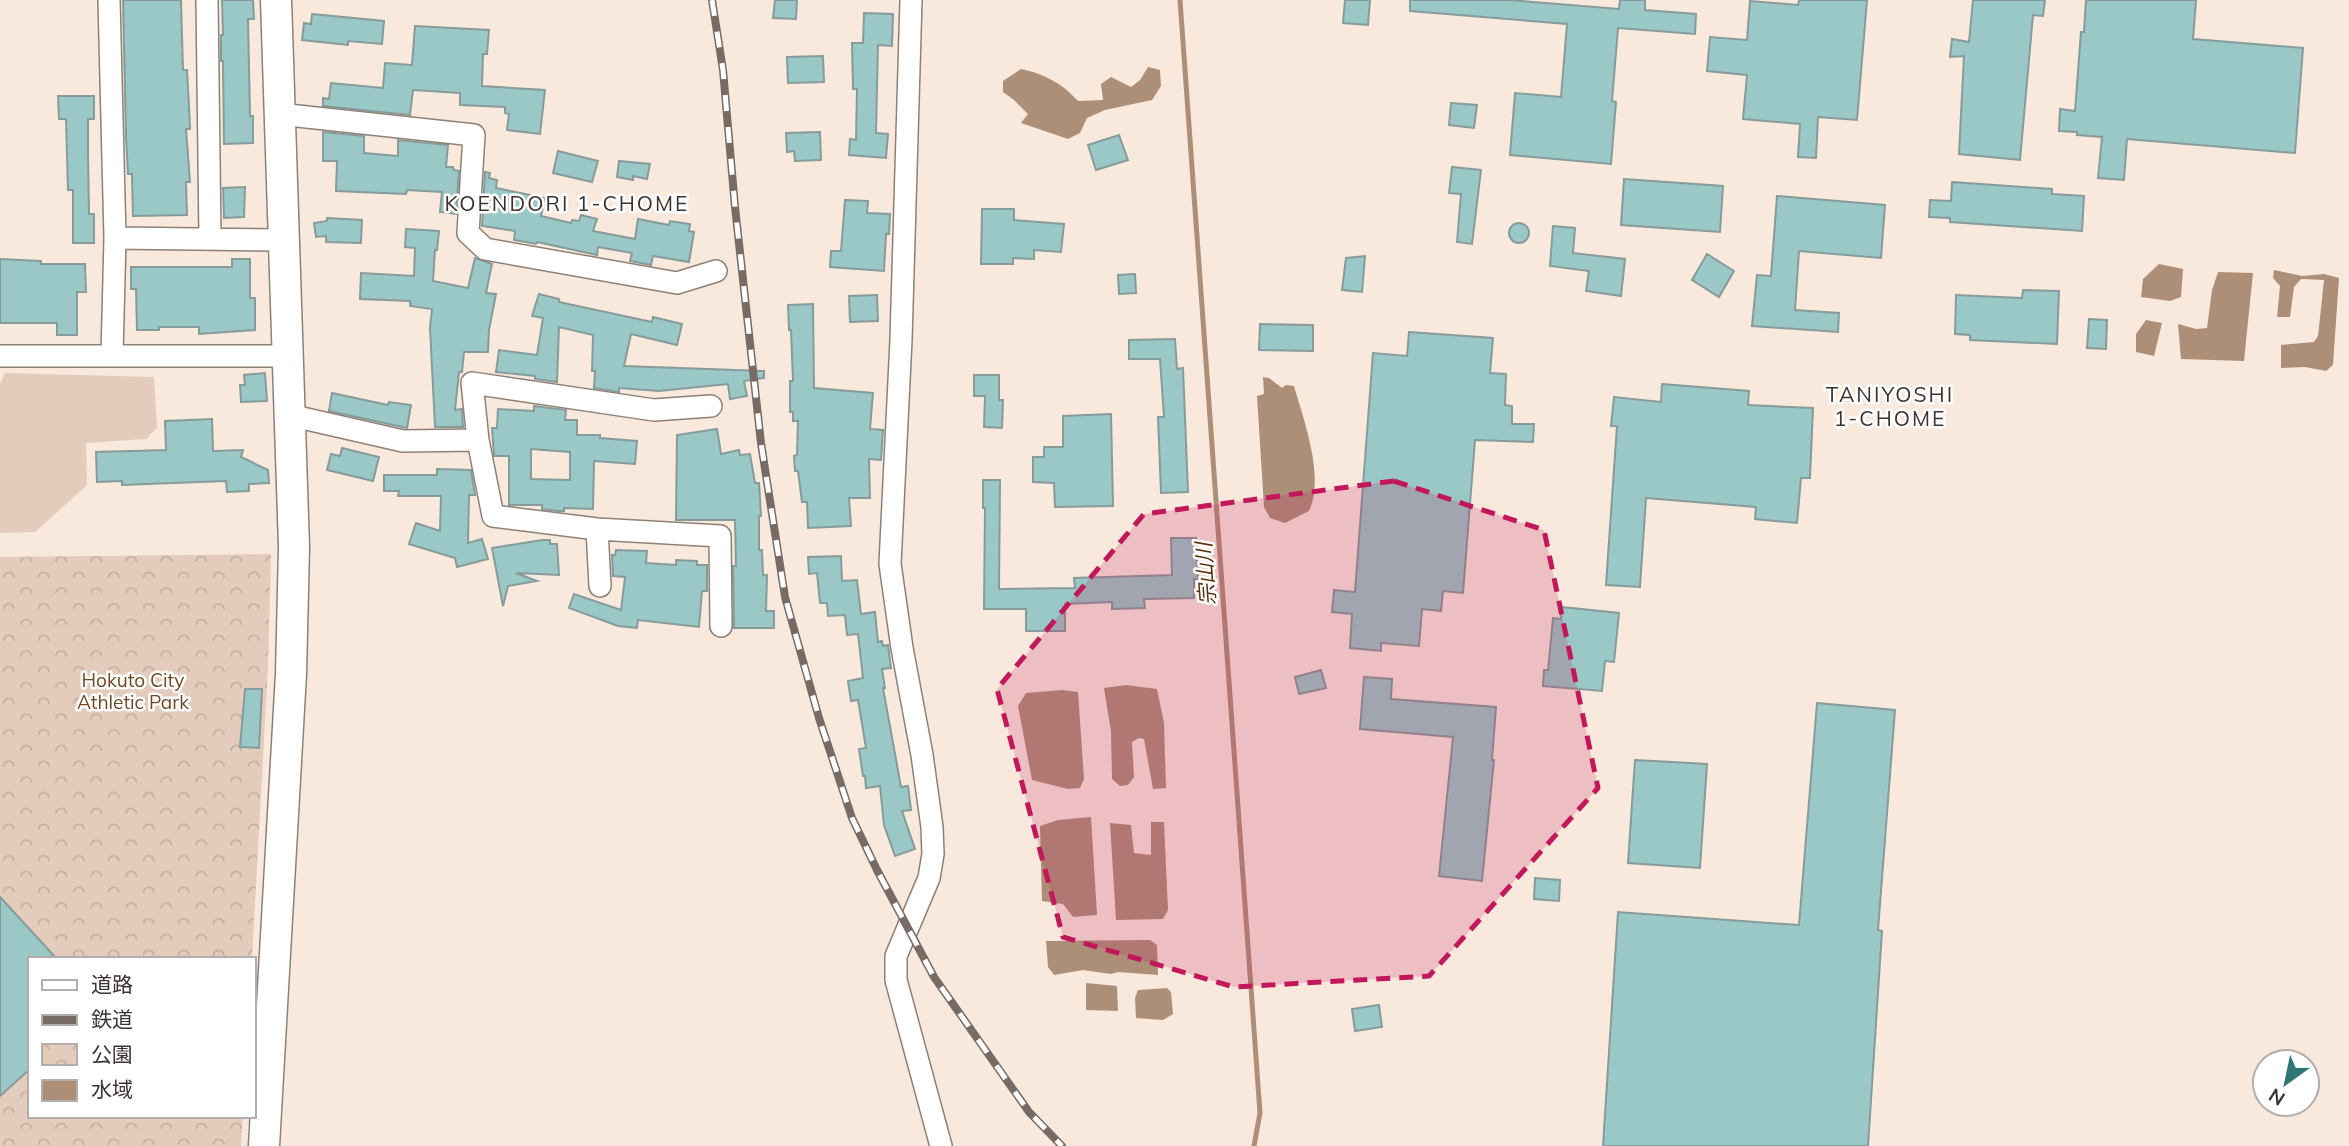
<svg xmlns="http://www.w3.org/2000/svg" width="2349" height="1146" viewBox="0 0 2349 1146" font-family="Mulish,'Noto Sans JP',sans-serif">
<defs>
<pattern id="park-crowns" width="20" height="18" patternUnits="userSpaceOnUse" patternTransform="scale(1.75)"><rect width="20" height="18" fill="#e3ccbb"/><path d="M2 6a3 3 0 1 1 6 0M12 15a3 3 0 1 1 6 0" fill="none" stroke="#c4b0a1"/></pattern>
</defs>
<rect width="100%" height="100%" fill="#f9e9dd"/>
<path fill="#e3ccbb" d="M5,373L154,377L157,428L146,439L86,443L87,485L35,532L0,533V384Z"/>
<path fill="url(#park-crowns)" d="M271,554L268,667L252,959H30V1116H243L241,1146H0V557Z"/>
<path fill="#ad8f78" d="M1148,67L1160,70L1161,86L1152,100L1105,110L1087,118L1080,133L1068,139L1021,123L1028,114L1014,100L1003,92V81L1021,69C1044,74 1062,83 1078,101L1103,100L1101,84L1111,77L1131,87L1140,80Z
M2159,264L2183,269L2181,297L2170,301L2141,297L2143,279Z
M2274,270L2302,276L2324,274L2339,278L2333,365L2326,371L2305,367L2281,368V345L2314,342L2318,336L2324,280L2301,279L2294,287L2290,317H2277L2280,286L2273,278Z
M2218,272L2253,273L2244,361L2181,359L2178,324L2196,329L2207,328L2212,290Z
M2146,320L2162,323L2154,356L2136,352V334Z
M1263,377L1269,378L1282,388L1286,385L1294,386C1304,421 1325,477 1309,511L1285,523L1270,518L1264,507L1257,396L1264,394Z
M1126,685L1157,689L1164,723L1166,788L1153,789L1144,739L1139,738L1132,742L1134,777L1128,785L1120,786L1112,779L1111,732L1104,688Z
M1062,690L1078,692L1084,779L1080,788L1068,789L1032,780L1018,706L1026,693Z
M1091,817L1097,915L1073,917L1063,904L1042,901L1040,826L1058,820Z
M1151,822H1164L1168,910L1163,919L1116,920L1110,823L1131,825L1134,853L1151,855Z
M1150,940L1157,945L1158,975L1118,972L1111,974L1083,970L1054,975L1048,967L1046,941Z
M1086,983L1117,986L1118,1011L1086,1010Z
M1167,988L1171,992L1173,1014L1163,1020L1136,1018L1135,998L1138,990Z"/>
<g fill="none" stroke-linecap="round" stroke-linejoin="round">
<path stroke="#ad8f78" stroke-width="5" d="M1180,0L1260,1113L1254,1146"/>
</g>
<path fill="#99c8c6" stroke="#869b9a" stroke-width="2" fill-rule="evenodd" d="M123,0H181L183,70H187L189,106L190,129H186L190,182H186L187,215L133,216L132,174H128L126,138Z
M222,0H253L254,19H248L250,116H253V143L224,144L223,61H221V35H223Z
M775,0H797L796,19L773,18Z
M1345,0H1370L1368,25L1343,23Z
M1410,0H1510L1619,9L1620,0H1645V10L1696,14L1695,34L1618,28L1612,101L1616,102L1611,164L1510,155L1515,93L1561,97L1567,24L1410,11Z
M1799,0H1867L1857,120L1818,117L1816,158L1798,157L1800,124L1743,119L1747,75L1707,71L1710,37L1747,40L1750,1L1798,5Z
M1973,0H2045L2043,16L2033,15L2020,160L1959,154L1964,56L1950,57L1952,39L1969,42Z
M2086,0H2196L2193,39L2303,48L2295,153L2127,139L2124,180L2098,178L2102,137L2077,135V132L2059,131L2060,109L2075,111L2081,32H2084Z
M864,13L893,14L892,46L878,45L876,133L888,134L886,158L849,155L850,139L856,140L857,89H853L852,43H863Z
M312,14L384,21L382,44L348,41V45L302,40L304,23L311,24Z
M415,26L489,30L487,54H483L482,86L545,90L540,134L507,130L509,114L505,113V107L460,105V93L413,90L410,115L323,106V98L329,99L331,83L383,88L385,63L412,65Z
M823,56L824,82L788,83L787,57Z
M58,96H94V119H88V153L89,214H94V243H73V190H68L66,119H59Z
M1451,103L1477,105L1474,128L1449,125Z
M323,132L364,136V153L398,156V140L448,145L446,167H453L454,170L459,171L456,214L440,212L442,192L407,190L406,194L336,191L337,161H323Z
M820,132L821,160L795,161L794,151L787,152L786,133Z
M1119,135L1128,160L1096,170L1088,145Z
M558,151L598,161L592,182L553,173Z
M619,161L650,164L647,179L633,176V180L617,177Z
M1452,167L1481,170L1472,244L1457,242L1461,194L1449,193Z
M485,172L490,173L489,178L497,180L496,188L545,198L541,216L571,223L572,220L579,221L581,215L597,219L593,231L635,239L638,219L669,225L670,221L690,224L689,231L694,232L689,262L653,256L651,265L630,261L632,253L598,247L597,255L537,242L536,244L514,240L515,231L482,226Z
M1624,179L1723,186L1720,232L1621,225Z
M1952,182L2052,189V194L2084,196L2082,231L1950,222V218L1929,217L1930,200L1951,201Z
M245,187L244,217L224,218L223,188Z
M1777,196L1885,205L1881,258L1799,251L1795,310L1839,313L1838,332L1752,326L1757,275L1771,276Z
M845,200L868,201L867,213L890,214L889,234H886L884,271L830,267L831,251H841Z
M982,209H1014V220L1064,224L1061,252L1034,250V259L1013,258V264H981Z
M327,218L362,220L361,243L326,242V236L316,237L314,223L327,221Z
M1509 233a10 10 0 1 1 20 0a10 10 0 1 1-20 0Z
M1553,226L1575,228L1573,253L1625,259L1621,296L1586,291L1589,271L1550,266Z
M406,229L439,231L437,250H435L433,281L468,288L475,258L492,264L486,293L496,294L489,330L488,352H464L462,372H459L455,410L462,409L463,427H435L430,328L432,309L410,306V301L360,299L361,273L414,276L415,248L405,247Z
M1707,254L1734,271L1719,297L1692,280Z
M1365,256L1362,292L1342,290L1346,258Z
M0,259L41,261V264H85L86,292H77V335H57V323H0Z
M232,259H250V298H255V330L199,334V327H159V330H137L136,289H131V267H232Z
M1135,274L1136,293L1119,294L1118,275Z
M2023,290L2059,291L2057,344L1970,340V335L1955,334L1956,295L2022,298Z
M539,294L559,299V302L652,322L653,317L682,324L677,345L631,334L624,366L764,371V378L744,381L747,396L730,399L728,384L659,391L619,388V392L594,388L595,371H592L593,335L559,327L557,382L535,379V376L496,372L499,350L537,355L543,318L532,316Z
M877,295L878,321L850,322L849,296Z
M813,304L814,388L873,393L870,429L883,430L881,460L869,459L870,498H849L851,526L808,528L807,502H802L798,471H795L794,456L797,455L798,421H793V412H790V381H793L791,330H789L788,305Z
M2089,319L2107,320L2106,349L2087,348Z
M1260,324L1313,325V351L1259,350Z
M1409,332L1493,338L1490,373L1506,374L1505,405L1512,406V424H1534L1533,442L1475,440L1463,593L1443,591L1441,611L1422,609L1419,646L1381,643V651L1350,648L1352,614L1332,612L1334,590L1355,592L1373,353L1407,356Z
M1175,339L1177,369L1183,368L1188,492L1161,493L1158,417H1164L1160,359H1129V340Z
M265,373L267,401L241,402L240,385H245L244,375Z
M974,375H999V400H1003L1002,428L984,427L985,396H974Z
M1662,384L1749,391L1748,405L1813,408L1810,478H1801L1797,523L1755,519L1756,507L1646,498L1640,587L1606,585L1617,426H1611L1614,397L1661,402Z
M332,393L388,405L389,402L411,405L407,428L329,411Z
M534,406L566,410L565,420H577V435H600V438L637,441L635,464L594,461L593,509L564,508V511H558L542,509V505H509V456H494L492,428H497L498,409L534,411ZM531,449L570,452V480L531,479Z
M1111,414L1113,506L1055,507L1054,483L1033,482V457H1044V447H1063V416Z
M212,419L213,451L243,450L241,457L268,470L269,483L249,484V491L227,492L226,481L122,485V481L97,482L96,452L166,450L165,421Z
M717,429L721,454L739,450L740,455L750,454L755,483H759L761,516H759V550H762L763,575H767L766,611H774V628H734L733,566H736L735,520H676L677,435Z
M342,448L379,457L373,481L327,470L331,454L340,456Z
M437,469L471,470L475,495H469L468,543L482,539L488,559L457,567L455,558L409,544L416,523L440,531L441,496H398L399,491H384V475H437Z
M983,480H1000L999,589L1075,588L1074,578L1172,575L1171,538H1196L1198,579H1194V598L1144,599L1145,608L1112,609V602L1065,604V631H1026V609H984L985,508H983Z
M542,540H550V544H557L559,575L516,573L537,581L508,586L503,606L492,548Z
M616,550L647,551L646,563L676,565V560L697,561V565H707V591H702L699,627L638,620L637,628L618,626L569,608L574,594L621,610L625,577L613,576L612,555H615Z
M841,556L842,581L857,580L861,614L875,612L878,642L882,641L883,646L888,645L891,668L882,669L885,688H883L901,787L908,786L911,810L902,811L915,849L895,856L884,825L880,786L866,788L865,776H863L859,749L866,748L858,700L851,701L848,681L863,678L858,634L847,635L845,615L828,616L827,603H820L817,573L809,574L808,557Z
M1562,607L1619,613L1614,662L1605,661L1602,691L1543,686L1544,670H1548L1553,618L1561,619Z
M1321,670L1326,688L1299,694L1295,677Z
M1364,677L1392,679L1391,699L1496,707L1492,760H1494L1482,881L1439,876L1453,737L1360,729Z
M245,689H262L259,748L240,747Z
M1817,703L1895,710L1878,930L1882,931L1868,1146H1603L1618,912L1799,925Z
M1635,760L1707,764L1700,868L1628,863Z
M1535,878L1560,880L1559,901L1534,899Z
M0,897L57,959H30V1069L0,1096Z
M1379,1005L1382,1027L1355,1031L1352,1009Z"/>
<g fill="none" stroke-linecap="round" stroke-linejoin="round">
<defs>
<path id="street" d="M109,0L115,238L112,356
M207,0L210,238
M911,0L901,340L890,564L902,648L922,755L932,827L933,854L929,878L896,956V980L941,1146
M279,114L474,135L468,233L485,249L677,283L716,271
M115,238L285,240
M0,356H287
M711,406L654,410L472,383L478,440L493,516L597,529L720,536L721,626
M289,415L403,441L478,440
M597,529L600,586"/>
<path id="secondary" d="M264,1146L291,674L294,547L276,0"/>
</defs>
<use href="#street" stroke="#8f8076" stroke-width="24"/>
<use href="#secondary" stroke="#8f8076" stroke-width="33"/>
<use href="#street" stroke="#fff" stroke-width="21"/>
<use href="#secondary" stroke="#fff" stroke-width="30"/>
<defs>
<path id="rail" d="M712,0L723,70L735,207L761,443L785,597L819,718L852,818L877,870L934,977L1029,1112L1062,1146"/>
</defs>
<use href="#rail" stroke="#766c65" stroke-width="8"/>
<use href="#rail" stroke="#fff" stroke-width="5" stroke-dasharray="16" stroke-linecap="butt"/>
</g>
<path fill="#c2185b" fill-opacity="0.2" stroke="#c2185b" stroke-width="5" stroke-dasharray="14 9" stroke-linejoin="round" d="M1394,481L1544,530L1598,788L1429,976L1234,987L1063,937L997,689L1144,514Z"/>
<g text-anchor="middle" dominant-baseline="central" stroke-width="5" stroke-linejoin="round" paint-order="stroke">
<g font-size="19" fill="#734722" stroke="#fff">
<text x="133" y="680">Hokuto City<tspan x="133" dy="22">Athletic Park</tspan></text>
</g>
<g font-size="21" letter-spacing="2" fill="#3b3430" stroke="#fff">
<text x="567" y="203">KOENDORI 1-CHOME</text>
<text x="1890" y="394">TANIYOSHI<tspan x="1890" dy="24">1-CHOME</tspan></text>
</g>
<g font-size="21" font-style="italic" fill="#5a3006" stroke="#fff">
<text transform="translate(1205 574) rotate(-94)">宗山川</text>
</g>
</g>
<rect x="28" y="957" width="228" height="161" fill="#ffffff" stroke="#b1aeac" stroke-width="2"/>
<rect x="42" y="980" width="35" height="10" fill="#ffffff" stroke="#b1aeac" stroke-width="2"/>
<text x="91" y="992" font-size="21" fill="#3b3430">道路</text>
<rect x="42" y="1015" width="35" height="10" fill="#766c65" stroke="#b1aeac" stroke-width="2"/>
<text x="91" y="1027" font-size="21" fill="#3b3430">鉄道</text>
<rect x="42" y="1044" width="35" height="21" fill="url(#park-crowns)" stroke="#b1aeac" stroke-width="2"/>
<text x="91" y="1062" font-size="21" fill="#3b3430">公園</text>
<rect x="42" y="1080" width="35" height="21" fill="#ad8f78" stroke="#b1aeac" stroke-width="2"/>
<text x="91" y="1097" font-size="21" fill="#3b3430">水域</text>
<g transform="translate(2286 1083) rotate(213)"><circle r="33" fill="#ffffff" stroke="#b1aeac" stroke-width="2"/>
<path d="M0-5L12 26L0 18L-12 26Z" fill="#2e7776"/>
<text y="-10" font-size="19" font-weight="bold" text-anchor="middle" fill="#3b3430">N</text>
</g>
</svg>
